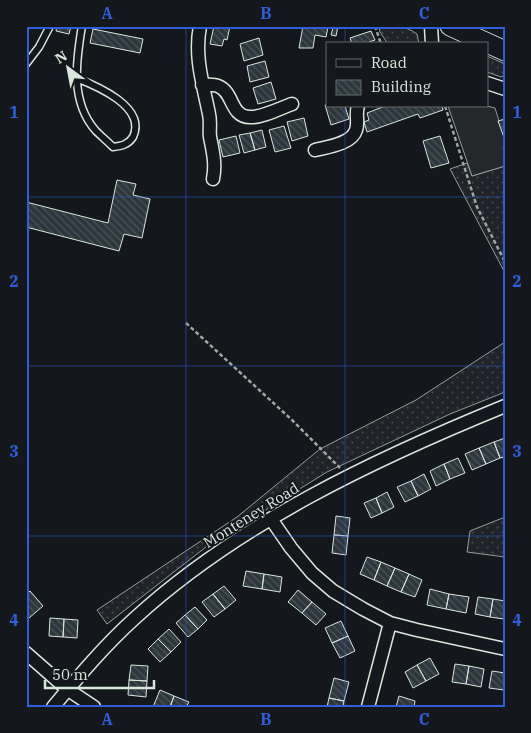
<svg xmlns="http://www.w3.org/2000/svg" width="531" height="733" viewBox="0 0 531 733" font-family="'IBM Plex Serif',serif">
<defs>
<pattern id="grass-dots" width="8" height="8" patternUnits="userSpaceOnUse" patternTransform="scale(1.25)"><rect width="8" height="8" fill="#202428"/><path d="M2 2h.1M6 6h.1" fill="none" stroke="#404447" stroke-width="1.8" stroke-linecap="round"/></pattern>
<pattern id="building-back-hatch" width="6" height="6" patternUnits="userSpaceOnUse" patternTransform="scale(1.25)"><rect width="6" height="6" fill="#2c363c"/><path d="M-1 5l2 2M0 0l6 6M5-1l2 2" fill="none" stroke="#4a5358"/></pattern>
</defs>
<rect width="100%" height="100%" fill="#14181c"/>
<path fill="url(#grass-dots)" stroke="#939e99" d="M379,26C393,26 405,25 417,34L419,44H388L380,32Z
M487,56L505,64V75L501,77L487,72Z
M467,163L472,176L505,166V273L450,169Z
M505,342V392L450,414L327,472L206,547L107,624L97,610L237,517L320,449L416,400Z
M505,517V557L467,552L470,531Z"/>
<path fill="#24282b" stroke="#939e99" d="M448,106H487L495,108L505,140V147H503L505,152V166L472,176Z"/>
<path fill="url(#building-back-hatch)" stroke="#d8e6dc" d="M57,26H71L69,34L56,31Z
M214,26H230L227,40L224,39L222,46L210,44Z
M303,26H338L336,36L331,35L333,28L328,27L326,37L315,35L313,48H299Z
M93,29L143,39L140,53L90,43Z
M371,31L375,40L369,42V44H352L350,38Z
M259,38L263,55L244,61L240,44Z
M265,61L269,77L250,82L247,66Z
M271,82L276,99L258,104L253,88Z
M325,105L345,106L349,119L331,125Z
M385,106H442L443,110L420,118L418,114L367,132L364,122L369,120L367,113Z
M304,118L308,136L292,141L287,122Z
M505,119V140L498,121Z
M284,126L291,148L275,152L269,130Z
M262,130L266,147L255,150L250,133Z
M250,133L255,150L244,153L239,135Z
M236,136L240,153L223,157L219,140Z
M440,136L449,163L431,168L423,141Z
M117,180L136,184L133,195L150,199L142,238L124,234L119,251L26,227V202L108,223Z
M505,438V457L500,458L494,442Z
M494,442L500,458L486,464L479,448Z
M479,448L486,464L472,470L465,454Z
M458,458L465,473L450,479L444,464Z
M444,464L450,479L436,486L430,471Z
M424,474L431,489L418,496L411,481Z
M411,481L418,496L405,502L397,487Z
M387,492L394,507L382,513L376,498Z
M376,498L382,513L371,518L364,503Z
M336,516L350,518L348,536L334,535Z
M334,535L348,536L346,555L332,553Z
M367,557L381,562L374,580L360,574Z
M381,562L395,568L387,586L374,580Z
M395,568L409,574L401,592L387,586Z
M246,571L264,574L262,589L243,586Z
M264,574L282,577L280,592L262,589Z
M409,574L422,580L415,597L401,592Z
M224,586L236,600L225,609L213,594Z
M430,589L449,594L446,609L427,605Z
M298,590L312,602L302,613L288,602Z
M30,591L43,606L29,618L26,614V595Z
M213,594L225,609L214,617L202,602Z
M449,594L469,597L466,613L446,609Z
M478,597L493,599L490,617L475,614Z
M493,599L505,601L504,619L490,617Z
M312,602L326,614L316,625L302,613Z
M195,607L207,620L198,629L185,615Z
M185,615L198,629L188,637L176,623Z
M50,618L64,619L63,637L49,636Z
M64,619L78,620L77,638L63,637Z
M341,621L348,636L332,643L325,628Z
M169,629L181,642L171,652L158,639Z
M348,636L355,651L340,658L332,643Z
M158,639L171,652L160,662L148,649Z
M430,658L439,674L426,681L417,665Z
M455,664L469,666L466,684L452,682Z
M131,665L148,666L147,681L129,680Z
M417,665L426,681L413,688L405,672Z
M469,666L484,669L481,687L466,684Z
M492,671L505,673L504,690L489,688Z
M334,678L349,682L344,701L329,698Z
M129,680L147,681L146,697L128,695Z
M160,690L174,696L170,707H153Z
M174,696L189,702L186,707H170Z
M399,696L415,701L414,707H396Z
M329,698L344,701L343,707H327Z"/>
<g fill="none" stroke-linecap="round" stroke-linejoin="round">
<defs>
<path id="lane" d="M26,64L39,47L50,26
M76,78C97,86 147,107 133,137C128,145 121,146 113,147C107,141 101,136 96,131C70,102 76,61 82,26"/>
<path id="street" d="M200,26C194,57 203,84 209,114C211,122 209,130 210,137C213,152 216,164 213,179
M431,26L432,44
M487,83L505,89
M202,85C207,85 213,84 218,86C234,92 230,117 250,117C261,118 281,108 292,104
M315,150C327,147 352,144 356,130C359,122 355,114 358,106
M271,519L291,548L312,573L333,591L363,609L390,623L417,630L505,649
M26,653L67,689L94,707
M53,707C79,676 105,645 135,618C239,523 375,459 505,406
M368,707L390,623"/>
<path id="secondary" d="M450,26L505,51"/>
</defs>
<use href="#lane" stroke="#d8e6dc" stroke-width="9"/>
<use href="#street" stroke="#d8e6dc" stroke-width="15"/>
<use href="#secondary" stroke="#d8e6dc" stroke-width="21"/>
<path stroke="#9da8a2" stroke-width="2.5" stroke-dasharray="4 2.5" stroke-linecap="butt" d="M375,26L381,44
M445,106L477,207L505,262
M186,323L292,420L340,468"/>
<use href="#lane" stroke="#14181c" stroke-width="6"/>
<use href="#street" stroke="#14181c" stroke-width="12"/>
<use href="#secondary" stroke="#14181c" stroke-width="19"/>
</g>
<path fill="none" stroke="#305dd8" stroke-width="1" stroke-opacity="0.55" d="M186,26V707M345,26V44M345,106V707M26,197H505M26,366H505M26,536H505"/>
<g text-anchor="middle" dominant-baseline="central" stroke-width="4" stroke-linejoin="round" paint-order="stroke">
<g font-size="15" fill="#d8e6dc" stroke="#14181c">
<text transform="translate(251 515) rotate(-32)">Monteney Road</text>
</g>
</g>
<rect width="531" height="733" fill="none" stroke="#14181c" stroke-width="55"/>
<rect x="326" y="42" width="162" height="65" fill="#14181c" stroke="#626a69"/>
<rect x="336" y="59" width="25" height="8" fill="#14181c" stroke="#626a69"/>
<text x="371" y="68" font-size="15" fill="#d8e6dc">Road</text>
<rect x="336" y="80" width="25" height="15" fill="url(#building-back-hatch)" stroke="#626a69"/>
<text x="371" y="92" font-size="15" fill="#d8e6dc">Building</text>
<g transform="translate(68 68) rotate(328)" stroke="#14181c" stroke-width="4" paint-order="stroke">
<path d="M0-4L9 19L0 12L-9 19Z" fill="#d8e6dc"/>
<text y="-8" font-size="14" font-weight="bold" text-anchor="middle" fill="#d8e6dc">N</text>
</g>
<path d="M45 680v8h109v-8" fill="none" stroke="#d8e6dc" stroke-width="2.5"/>
<text x="52" y="680" font-size="15" fill="#d8e6dc" stroke="#14181c" stroke-width="4" paint-order="stroke">50 m</text>
<rect x="28" y="28" width="476" height="678" fill="none" stroke="#305dd8" stroke-width="2"/>
<g font-size="16" text-anchor="middle" font-weight="bold" fill="#305dd8">
<text x="107" y="19">A</text>
<text x="266" y="19">B</text>
<text x="424" y="19">C</text>
<text x="14" y="118">1</text>
<text x="517" y="118">1</text>
<text x="14" y="287">2</text>
<text x="517" y="287">2</text>
<text x="14" y="457">3</text>
<text x="517" y="457">3</text>
<text x="14" y="626">4</text>
<text x="517" y="626">4</text>
<text x="107" y="725">A</text>
<text x="266" y="725">B</text>
<text x="424" y="725">C</text>
</g>
</svg>
